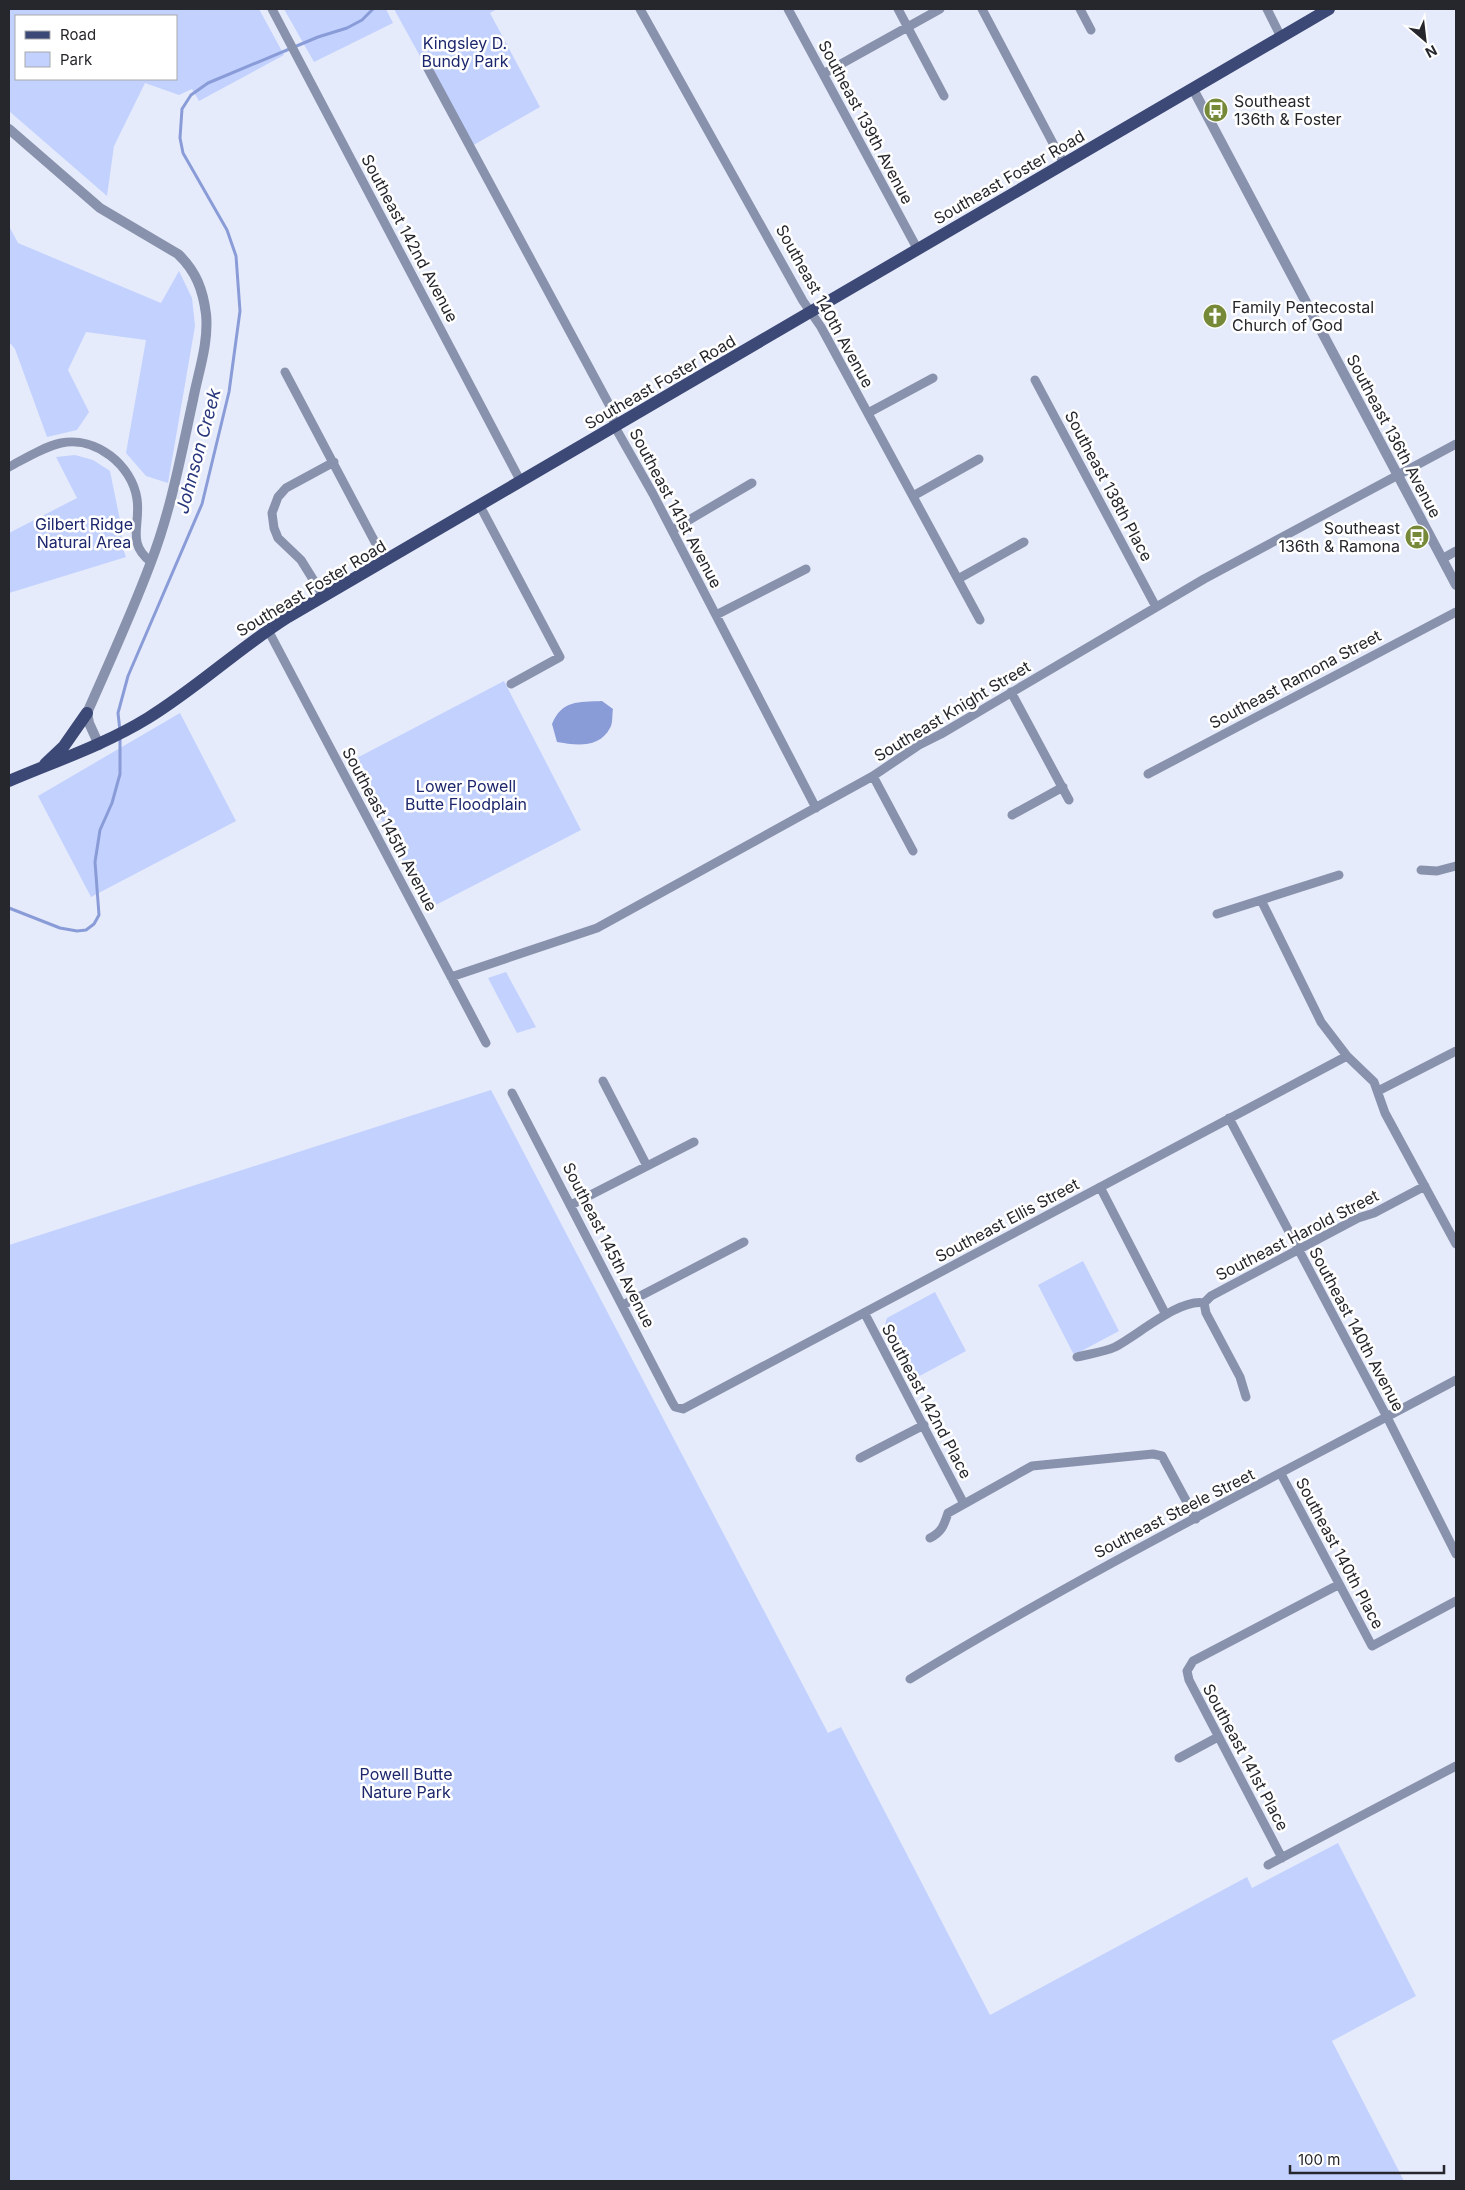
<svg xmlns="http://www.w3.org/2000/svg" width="1465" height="2190" viewBox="0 0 1465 2190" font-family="Inter,sans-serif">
<rect width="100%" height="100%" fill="#e6ebfb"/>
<path fill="#c2d1fe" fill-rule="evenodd" d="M9,9H259L284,55L199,101L192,89L179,95L145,83L114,146L107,196L9,111ZM176,16V79H16V16Z
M284,9H386L393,23L314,62Z
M394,9H497L490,13L540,107L470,147Z
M9,226L18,243L161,303L179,271L192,298L195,326L168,483L146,476L126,453L146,340L86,332L68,370L89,412L77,430L47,437L15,349L9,342Z
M75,455L93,460L110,471L122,530L121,543L126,557L9,593V533L77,498L56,457Z
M504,681L581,830L428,909L351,761Z
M180,713L236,821L91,897L38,796Z
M506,972L536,1027L517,1033L488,978Z
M491,1090L828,1733L841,1727L990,2015L1247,1877L1252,1888L1338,1843L1416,1996L1332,2041L1404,2181H9V1245Z
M1083,1261L1119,1331L1074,1355L1038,1285Z
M935,1292L966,1351L914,1379L885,1324L887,1318Z"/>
<path fill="#8a9cd8" d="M602,701L613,709C612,714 613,724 610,728C599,749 575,745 557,742L552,724C562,700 578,702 602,701Z"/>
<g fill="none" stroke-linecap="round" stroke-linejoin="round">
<path stroke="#8a9cd8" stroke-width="3" d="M120,731L118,713L128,676L202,504L229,392L240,311L236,256L227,230L183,153L180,138L182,109L191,95L208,83L318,37L347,28L362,20L373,9
M9,908L60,928L77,931L86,930L94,924L99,915L95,862L100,830L112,803L120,774V737"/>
<path stroke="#8992ac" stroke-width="9" d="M272,9L521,482
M640,9L803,301L821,327L980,620
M788,9L918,250
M898,9L944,96
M982,9L1064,164
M1080,9L1091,30
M1267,9L1281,37
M426,65L611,408L615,427L653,494L816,808
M823,74L940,9
M285,372L385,561
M1035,380L1156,607
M868,413L933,378
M9,467C26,458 43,447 61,443C96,436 132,465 137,499C141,525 126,543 151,562
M913,496L979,459
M480,506L560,657L511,684
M672,530L752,483
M1442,559L1456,551
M958,579L1024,542
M324,597L301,560L278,538L274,528L272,513L278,497L286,488L334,462
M716,615L806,569
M268,630L486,1043
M1011,692L1069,800
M1148,774L1456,612
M873,776L913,851
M1012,815L1063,787
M1421,870L1437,871L1456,866
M1261,900L1321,1022L1347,1056L1374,1082L1385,1113L1456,1244
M1217,914L1339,875
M451,977L597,928L873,776L919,745L941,734L1204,579L1456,444
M603,1081L647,1166
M1378,1091L1456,1051
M512,1093L672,1402L675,1407L683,1409L1347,1056
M1229,1118L1387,1417L1456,1554
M1100,1187L1165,1313
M571,1205L694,1142
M1204,1303L1211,1296L1358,1218L1374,1213L1425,1186
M1204,1303L1206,1313L1240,1377L1246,1397
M623,1305L744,1242
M865,1314L963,1502
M1077,1357C1089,1354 1104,1352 1115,1347C1138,1335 1180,1298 1204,1303
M860,1458L924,1425
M1281,1474L1372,1646L1456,1601
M930,1538C942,1532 944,1525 948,1513L1032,1466L1153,1454L1162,1456L1196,1519
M910,1679C1087,1571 1273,1478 1456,1380
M1179,1758L1218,1737
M1282,1858L1189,1680L1187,1671L1193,1661L1338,1585
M1268,1865L1456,1766"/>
<path stroke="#8992ac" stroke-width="10" d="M1193,89L1456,585
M9,129L100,208L178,254C196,271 203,290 206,314C209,343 198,373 193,400C181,455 171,510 151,562C132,613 109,663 87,713L89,723L99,745"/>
<path stroke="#3c4875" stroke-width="12" d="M45,764L64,746L87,713
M9,781C56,761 104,745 148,718C197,688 239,648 288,617L1329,9"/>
</g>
<defs>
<symbol id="bus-disc" viewBox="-11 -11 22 22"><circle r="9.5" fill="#768939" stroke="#fff"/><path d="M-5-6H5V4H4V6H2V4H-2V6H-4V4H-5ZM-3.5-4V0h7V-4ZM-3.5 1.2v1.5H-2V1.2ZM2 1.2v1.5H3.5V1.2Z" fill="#fff"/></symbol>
<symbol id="church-disc" viewBox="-11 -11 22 22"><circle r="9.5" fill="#768939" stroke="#fff"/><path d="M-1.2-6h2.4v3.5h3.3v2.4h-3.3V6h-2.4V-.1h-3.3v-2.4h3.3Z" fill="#fff"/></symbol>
</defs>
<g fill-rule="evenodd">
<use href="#bus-disc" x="1202" y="96" width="28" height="28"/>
<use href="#church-disc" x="1201" y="302" width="28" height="28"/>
<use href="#bus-disc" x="1403" y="523" width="28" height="28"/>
</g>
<g text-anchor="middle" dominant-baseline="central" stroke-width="5" stroke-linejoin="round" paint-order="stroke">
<g font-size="16" fill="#1c276d" stroke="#fff">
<text x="465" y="43">Kingsley D.<tspan x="465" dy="18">Bundy Park</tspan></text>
<text x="84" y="524">Gilbert Ridge<tspan x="84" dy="18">Natural Area</tspan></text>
<text x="466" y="786">Lower Powell<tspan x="466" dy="18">Butte Floodplain</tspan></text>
<text x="406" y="1774">Powell Butte<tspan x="406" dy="18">Nature Park</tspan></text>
</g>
<g font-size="16" fill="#25272c" stroke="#fff" text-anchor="start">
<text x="1234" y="101">Southeast<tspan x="1234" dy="18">136th &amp; Foster</tspan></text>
<text x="1232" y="307">Family Pentecostal<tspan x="1232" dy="18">Church of God</tspan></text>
<text x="1400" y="528" text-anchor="end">Southeast<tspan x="1400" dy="18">136th &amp; Ramona</tspan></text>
</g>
<g font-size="16" fill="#25272c" stroke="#fff">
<text transform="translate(866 122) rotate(62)">Southeast 139th Avenue</text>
<text transform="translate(1009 177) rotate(-30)">Southeast Foster Road</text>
<text transform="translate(410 238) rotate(62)">Southeast 142nd Avenue</text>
<text transform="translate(825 306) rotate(61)">Southeast 140th Avenue</text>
<text transform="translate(660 382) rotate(-30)">Southeast Foster Road</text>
<text transform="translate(1394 436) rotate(62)">Southeast 136th Avenue</text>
<text transform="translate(1109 486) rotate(62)">Southeast 138th Place</text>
<text transform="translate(676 508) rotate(62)">Southeast 141st Avenue</text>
<text transform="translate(311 588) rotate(-31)">Southeast Foster Road</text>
<text transform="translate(1295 679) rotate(-28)">Southeast Ramona Street</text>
<text transform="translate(952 711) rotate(-31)">Southeast Knight Street</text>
<text transform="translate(390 829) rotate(62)">Southeast 145th Avenue</text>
<text transform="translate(1007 1220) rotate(-28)">Southeast Ellis Street</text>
<text transform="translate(1297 1235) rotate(-27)">Southeast Harold Street</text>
<text transform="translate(609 1245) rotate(63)">Southeast 145th Avenue</text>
<text transform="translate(1357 1329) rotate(62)">Southeast 140th Avenue</text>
<text transform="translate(927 1401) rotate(62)">Southeast 142nd Place</text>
<text transform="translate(1174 1513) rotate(-27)">Southeast Steele Street</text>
<text transform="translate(1340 1553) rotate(62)">Southeast 140th Place</text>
<text transform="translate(1246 1757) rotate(62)">Southeast 141st Place</text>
</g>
<g font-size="18" font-style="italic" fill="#29377e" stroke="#fff">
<text transform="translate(198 451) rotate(-75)">Johnson Creek</text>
</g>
</g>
<rect width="1465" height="2190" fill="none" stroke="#25272c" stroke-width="20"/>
<rect x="15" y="15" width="162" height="65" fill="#ffffff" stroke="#a8a9ab"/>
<rect x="25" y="31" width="25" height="8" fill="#3c4875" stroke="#a8a9ab"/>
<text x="60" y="40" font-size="15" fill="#25272c">Road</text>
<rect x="25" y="52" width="25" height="15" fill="#c2d1fe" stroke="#a8a9ab"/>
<text x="60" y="65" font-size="15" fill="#25272c">Park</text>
<g transform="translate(1425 40) rotate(152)" stroke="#ffffff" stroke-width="4" paint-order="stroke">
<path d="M0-4L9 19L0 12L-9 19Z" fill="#25272c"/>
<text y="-8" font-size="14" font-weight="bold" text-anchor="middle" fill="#25272c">N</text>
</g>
<path d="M1290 2165v8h154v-8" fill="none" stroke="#25272c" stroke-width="2.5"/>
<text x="1298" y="2165" font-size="15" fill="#25272c" stroke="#ffffff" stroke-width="4" paint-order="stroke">100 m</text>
</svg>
